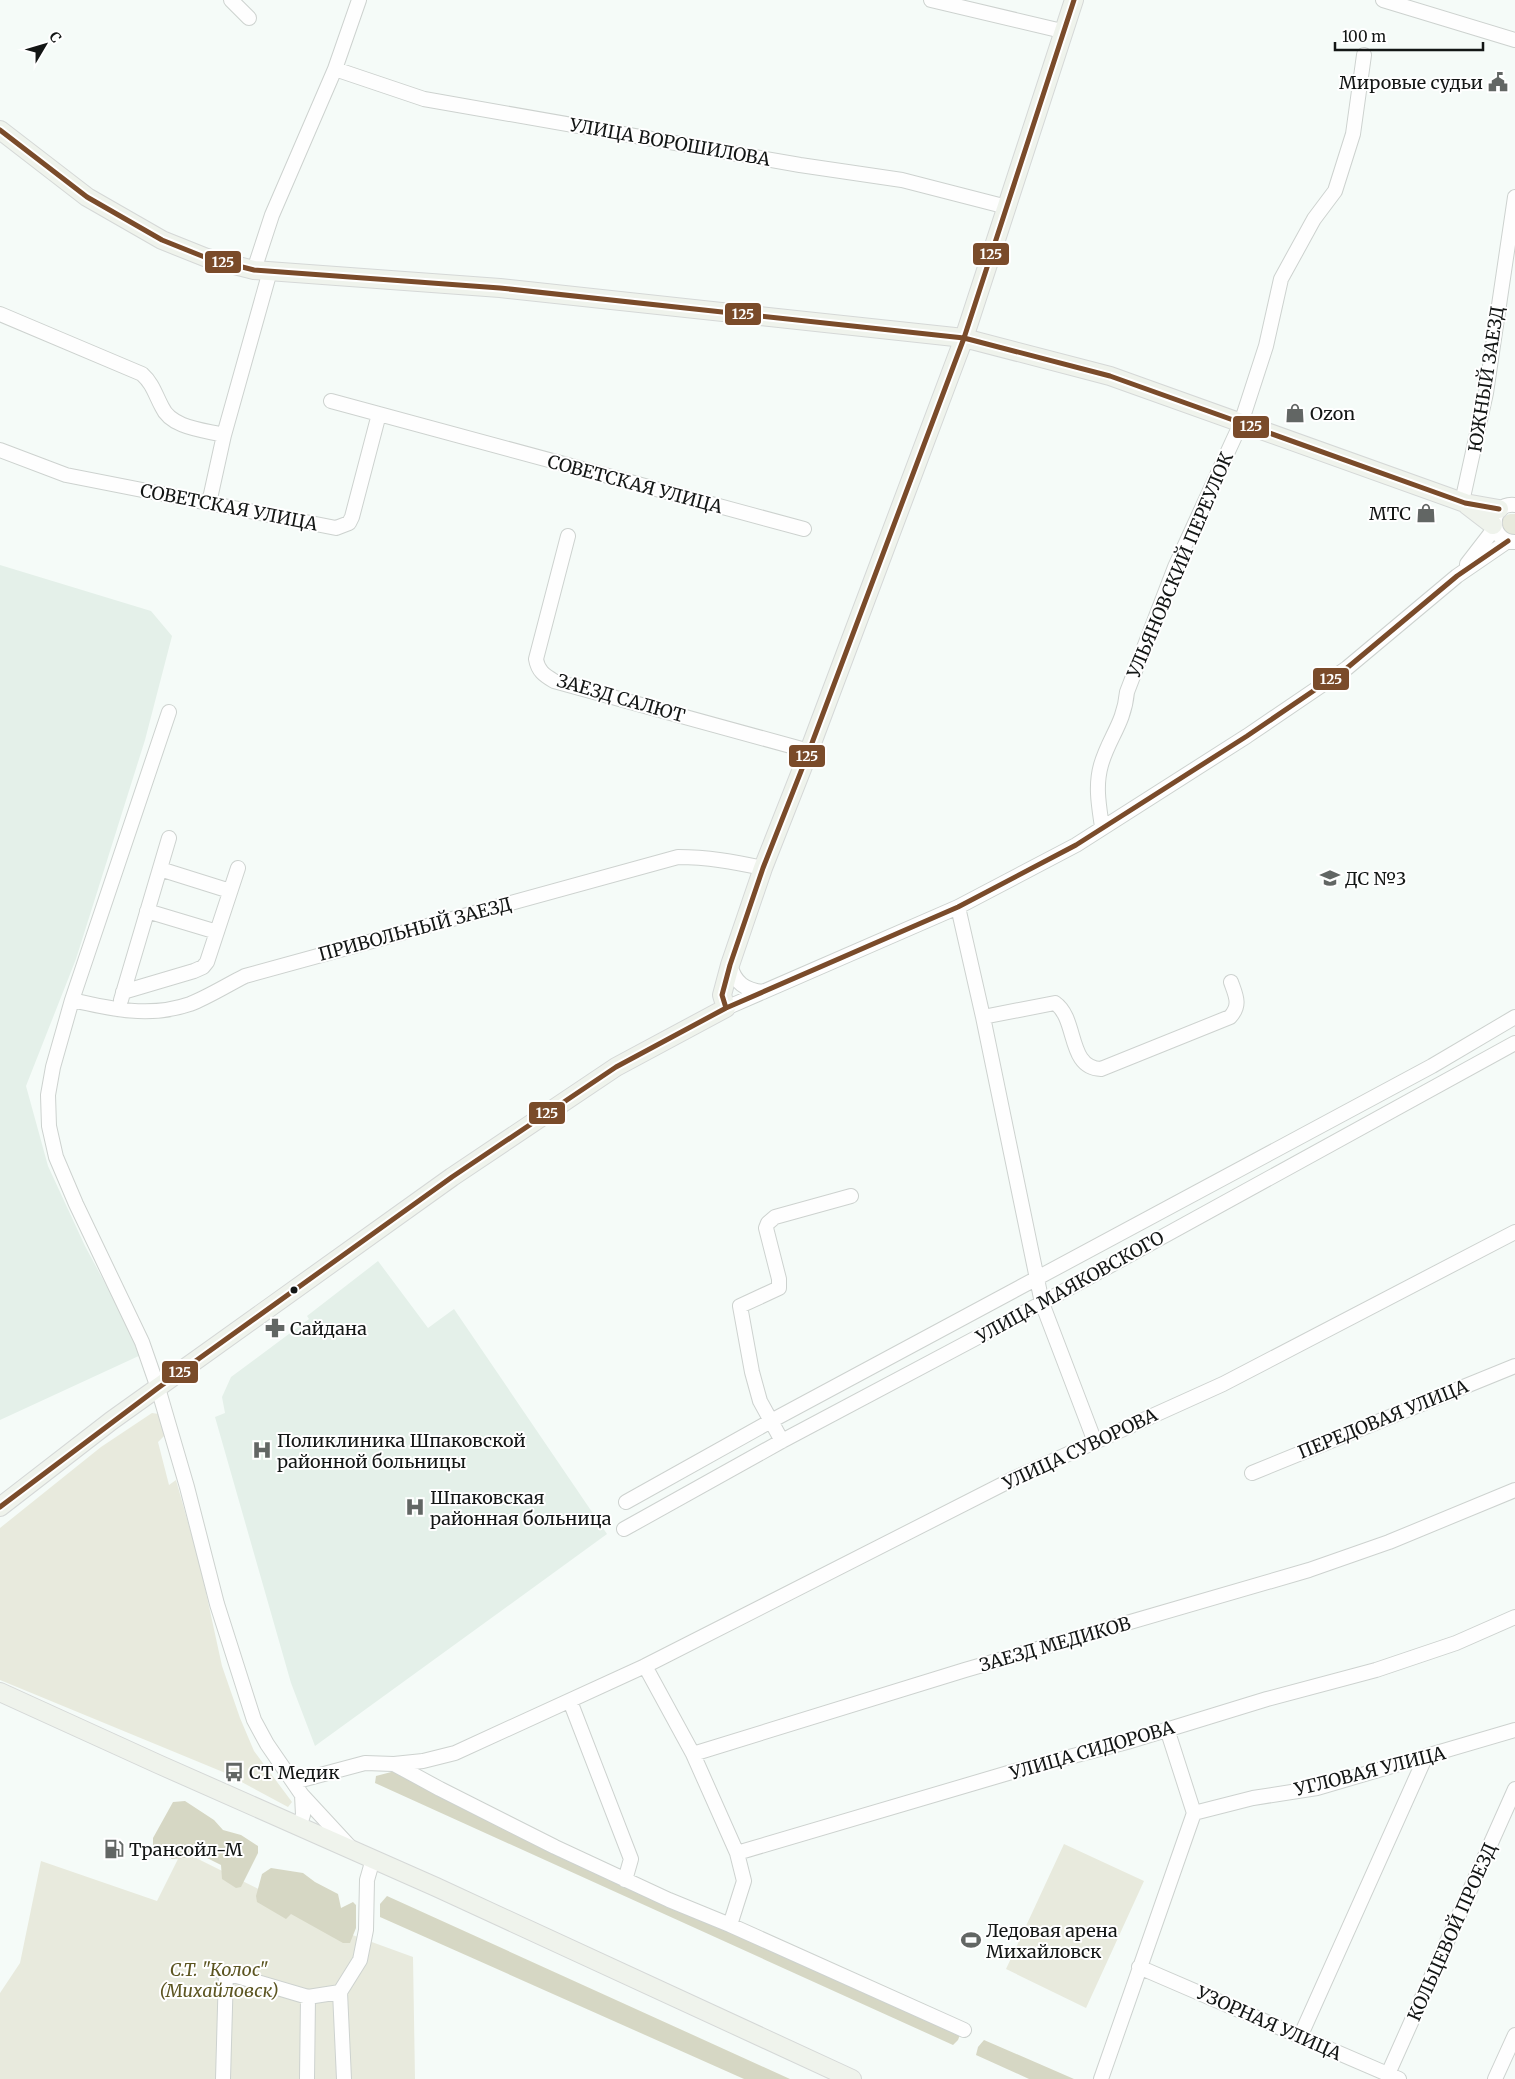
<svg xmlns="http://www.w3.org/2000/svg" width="1515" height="2079" viewBox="0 0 1515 2079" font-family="Merriweather,serif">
<rect width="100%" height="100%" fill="#f5fbf8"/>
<path fill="#e4f0e9" d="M0,565L151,611L172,636L145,740L76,959L26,1086L48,1166L85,1246L143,1354L0,1420Z
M378,1261L428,1328L454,1309L607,1534L315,1746L291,1683L215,1417L225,1413L222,1397L231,1377L309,1319L307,1316Z"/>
<path fill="#e8eadd" d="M1510,514H1515V535H1512L1503,530C1501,522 1501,517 1510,514Z
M152,1413L159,1414L165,1435L158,1442L169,1485L176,1480L200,1565L222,1666L240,1718L254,1751L292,1802L288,1807L223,1772L0,1680V1528L101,1447Z
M1064,1844L1144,1881L1086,2008L1006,1969Z
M182,1851L347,1933L413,1957L415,2079H0V1993L20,1963L41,1861L157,1901Z"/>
<path fill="#d6d7c4" d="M395,1771L961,2032L958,2040L953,2045L375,1783L376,1776Z
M185,1801L214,1820L223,1830L241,1835L258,1846V1853L241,1887L236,1888L222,1879L221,1865L203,1856L172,1859L153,1845V1838L173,1802Z
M271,1868L303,1873L315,1882L338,1894L341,1908L353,1902L356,1905V1928L350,1943H343L291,1914L286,1919L257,1902L256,1896L262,1874Z
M387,1896L790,2079H744L380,1917V1904Z
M984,2040L1074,2079H1029L976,2055L978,2047Z"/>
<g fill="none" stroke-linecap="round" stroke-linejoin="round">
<defs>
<path id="minor" d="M231,0L249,18
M931,0L1062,31
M1383,0L1515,40
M335,69L424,99L800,165L902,180L1007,207
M254,270L272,215L335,69L359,0
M0,314L142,374C153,384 155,394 162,407C171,428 204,430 224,435
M331,401L804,529
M0,450L66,475L336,528L349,523L352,517L379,414
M1462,502L1486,393L1515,197
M209,503L224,435L270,271
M568,536L536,659C538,671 544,675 554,681L809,751
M1515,542C1488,542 1488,502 1515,505
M1467,564L1494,529
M169,712L72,1000L53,1067L48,1095L49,1126L56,1157L76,1204L142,1342L158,1388L187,1487L217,1604L254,1720L267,1744L302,1795L351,1848
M1102,827C1099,806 1095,786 1101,765C1109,737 1124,724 1127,692L1175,567L1241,423L1266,346L1281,279L1314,219L1335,191L1353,134L1364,55
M160,869L230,891
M958,907L983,1017L1042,1303L1095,1442
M147,911L217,932
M730,965C735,983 745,990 763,992
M123,992L194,971L203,967L207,962L238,868
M72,1000C111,1009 150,1018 190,1004C208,997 227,985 245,976L678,857C708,857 734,862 763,868
M121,1000L169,838
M726,1008L958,907L1076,845L1247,736L1347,668L1457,576L1508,541
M983,1017L1055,1003C1078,1019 1067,1068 1101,1069L1230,1017C1241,1005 1236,996 1231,982
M782,1441L760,1401L752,1372L740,1306L779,1288V1279L766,1228L768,1223L775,1217L851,1196
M1252,1473L1515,1366
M626,1502L771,1421L1432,1066L1515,1017
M624,1529L782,1441L1042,1303L1515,1043
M645,1666L693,1754
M570,1701L631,1859L625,1880
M1167,1729L1194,1813L1253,1798L1317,1788L1515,1730
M394,1764L423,1761L455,1753L645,1666L1015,1478L1223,1384L1515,1232
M294,1782L365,1763L394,1764L440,1789L555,1847L669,1900L730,1925L964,2030
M299,1827L303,1815L302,1795
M737,1853L693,1754L965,1670L1309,1570L1389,1542L1515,1490
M730,1925L744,1881L737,1853L1015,1771L1127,1742L1267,1699L1376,1670L1456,1643L1515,1617
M1139,1967L1399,2079
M220,1971L308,1997L340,1992L360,1960L366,1930L367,1880L373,1859
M340,1992L344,2079
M1300,2037L1425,1758
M1388,2074L1515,1789
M223,2079L226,1972
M307,2079L308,1997
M1101,2079L1194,1813
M1495,2079L1515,2035"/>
<path id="major" d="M0,130L87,197L162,240L207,258L254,270L500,288L964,338L1110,376L1465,503L1499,509
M1467,505L1493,525
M0,1507L111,1421L452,1177L616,1067L726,1008L722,995L730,965L763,868L809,751L964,338L1074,0
M0,1692L158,1764L436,1887L852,2079"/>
</defs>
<use href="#minor" stroke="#cdd2cf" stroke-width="16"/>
<use href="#major" stroke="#d5d8d7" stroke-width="20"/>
<use href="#minor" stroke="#fefefe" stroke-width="14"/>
<use href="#major" stroke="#eff3ec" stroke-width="18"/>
<defs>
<path id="bus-1" d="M0,130L87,197L162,240L207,258L254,270L500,288L964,338L1110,376L1465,503L1499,509
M726,1008L722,995L730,965L763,868L809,751L964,338L1074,0
M0,1507L158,1388L452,1177L616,1067L726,1008L958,907L1076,845L1247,736L1347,668L1457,576L1508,541"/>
</defs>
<use href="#bus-1" stroke="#fff" stroke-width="9"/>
<use href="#bus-1" stroke="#7a4b2a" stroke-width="5"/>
</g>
<defs>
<symbol id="civic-bare" viewBox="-9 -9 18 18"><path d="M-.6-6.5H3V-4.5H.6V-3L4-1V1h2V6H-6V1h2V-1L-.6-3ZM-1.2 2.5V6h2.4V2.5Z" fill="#626664" stroke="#fff" stroke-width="2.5" paint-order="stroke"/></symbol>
<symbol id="shop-bare" viewBox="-9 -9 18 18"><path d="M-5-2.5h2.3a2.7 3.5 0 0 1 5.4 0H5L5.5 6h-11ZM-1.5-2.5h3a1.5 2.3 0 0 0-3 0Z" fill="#626664" stroke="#fff" stroke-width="2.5" paint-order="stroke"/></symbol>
<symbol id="school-bare" viewBox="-9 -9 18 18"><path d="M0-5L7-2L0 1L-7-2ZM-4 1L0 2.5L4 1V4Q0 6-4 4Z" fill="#626664" stroke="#fff" stroke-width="2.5" paint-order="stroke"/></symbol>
<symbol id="pharmacy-bare" viewBox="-9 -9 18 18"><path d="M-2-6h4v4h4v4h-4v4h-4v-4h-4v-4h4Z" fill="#626664" stroke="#fff" stroke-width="2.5" paint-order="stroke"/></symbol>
<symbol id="hospital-bare" viewBox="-9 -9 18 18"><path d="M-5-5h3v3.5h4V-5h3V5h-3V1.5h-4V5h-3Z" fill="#626664" stroke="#fff" stroke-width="2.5" paint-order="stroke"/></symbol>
<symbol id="bus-bare" viewBox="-9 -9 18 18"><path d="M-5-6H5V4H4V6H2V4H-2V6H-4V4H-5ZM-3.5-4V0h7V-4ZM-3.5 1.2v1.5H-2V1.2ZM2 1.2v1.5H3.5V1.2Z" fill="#626664" stroke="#fff" stroke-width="2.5" paint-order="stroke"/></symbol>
<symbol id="fuel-bare" viewBox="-9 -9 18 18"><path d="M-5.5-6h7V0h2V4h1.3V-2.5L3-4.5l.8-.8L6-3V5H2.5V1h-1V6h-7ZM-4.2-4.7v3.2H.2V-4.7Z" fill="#626664" stroke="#fff" stroke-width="2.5" paint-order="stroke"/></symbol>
<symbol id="stadium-bare" viewBox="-9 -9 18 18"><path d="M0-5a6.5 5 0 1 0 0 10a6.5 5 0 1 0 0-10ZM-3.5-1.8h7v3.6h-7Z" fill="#626664" stroke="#fff" stroke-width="2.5" paint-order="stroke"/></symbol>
</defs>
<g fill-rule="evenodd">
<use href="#civic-bare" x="1484" y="68" width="28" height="28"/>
<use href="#shop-bare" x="1281" y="399" width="28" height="28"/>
<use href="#shop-bare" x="1412" y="499" width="28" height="28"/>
<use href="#school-bare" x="1316" y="864" width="28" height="28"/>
<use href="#pharmacy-bare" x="261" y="1314" width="28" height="28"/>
<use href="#hospital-bare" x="248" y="1436" width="28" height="28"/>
<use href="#hospital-bare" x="401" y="1493" width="28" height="28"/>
<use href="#bus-bare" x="220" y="1758" width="28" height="28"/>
<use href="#fuel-bare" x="100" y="1835" width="28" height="28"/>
<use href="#stadium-bare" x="957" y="1926" width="28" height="28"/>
</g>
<circle fill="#131615" stroke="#fff" stroke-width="2" cx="294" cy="1290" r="4.5"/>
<g text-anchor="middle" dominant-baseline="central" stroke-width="4" stroke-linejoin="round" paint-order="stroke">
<g font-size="18" fill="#131615" stroke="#fff" text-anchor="start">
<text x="1483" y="82" text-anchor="end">Мировые судьи</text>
<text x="1310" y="413">Ozon</text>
<text x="1411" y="513" text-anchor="end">МТС</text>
<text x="1345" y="878">ДС №3</text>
<text x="290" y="1328">Сайдана</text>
<text x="277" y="1440">Поликлиника Шпаковской<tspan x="277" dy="21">районной больницы</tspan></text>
<text x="430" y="1497">Шпаковская<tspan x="430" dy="21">районная больница</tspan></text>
<text x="249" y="1772">СТ Медик</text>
<text x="129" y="1849">Трансойл-М</text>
<text x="986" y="1930">Ледовая арена<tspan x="986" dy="21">Михайловск</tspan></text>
</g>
<g font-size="18" fill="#131615" stroke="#fff">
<text transform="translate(670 142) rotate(10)">УЛИЦА ВОРОШИЛОВА</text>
<text transform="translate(1486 379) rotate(-81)">ЮЖНЫЙ ЗАЕЗД</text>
<text transform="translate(635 484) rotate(15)">СОВЕТСКАЯ УЛИЦА</text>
<text transform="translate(229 507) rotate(11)">СОВЕТСКАЯ УЛИЦА</text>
<text transform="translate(1180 565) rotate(-67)">УЛЬЯНОВСКИЙ ПЕРЕУЛОК</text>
<text transform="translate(621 698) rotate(16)">ЗАЕЗД САЛЮТ</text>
<text transform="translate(415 929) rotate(-15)">ПРИВОЛЬНЫЙ ЗАЕЗД</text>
<text transform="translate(1070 1287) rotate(-29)">УЛИЦА МАЯКОВСКОГО</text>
<text transform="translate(1383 1419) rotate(-22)">ПЕРЕДОВАЯ УЛИЦА</text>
<text transform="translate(1080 1449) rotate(-25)">УЛИЦА СУВОРОВА</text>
<text transform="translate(1055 1644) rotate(-16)">ЗАЕЗД МЕДИКОВ</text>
<text transform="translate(1092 1750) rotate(-16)">УЛИЦА СИДОРОВА</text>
<text transform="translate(1370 1771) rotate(-14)">УГЛОВАЯ УЛИЦА</text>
<text transform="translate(1452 1932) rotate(-66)">КОЛЬЦЕВОЙ ПРОЕЗД</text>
<text transform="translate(1269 2023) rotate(24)">УЗОРНАЯ УЛИЦА</text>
</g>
<g font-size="18" font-style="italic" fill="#5c5521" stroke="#fff">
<text x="219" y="1969">С.Т. "Колос"<tspan x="219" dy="21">(Михайловск)</tspan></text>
</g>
</g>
<g stroke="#fff" stroke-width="2">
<rect x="972" y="242" width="38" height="24" rx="5" fill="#7a4b2a"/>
<rect x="204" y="250" width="38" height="24" rx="5" fill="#7a4b2a"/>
<rect x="724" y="302" width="38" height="24" rx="5" fill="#7a4b2a"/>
<rect x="1232" y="415" width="38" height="24" rx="5" fill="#7a4b2a"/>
<rect x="1312" y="667" width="38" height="24" rx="5" fill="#7a4b2a"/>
<rect x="788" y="744" width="38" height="24" rx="5" fill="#7a4b2a"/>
<rect x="528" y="1101" width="38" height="24" rx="5" fill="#7a4b2a"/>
<rect x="161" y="1360" width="38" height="24" rx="5" fill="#7a4b2a"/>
</g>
<g font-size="14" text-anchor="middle" font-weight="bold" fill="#fff">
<text x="991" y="259">125</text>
<text x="223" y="267">125</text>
<text x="743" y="319">125</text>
<text x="1251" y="431">125</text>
<text x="1331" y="684">125</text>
<text x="807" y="761">125</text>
<text x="547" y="1118">125</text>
<text x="180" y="1377">125</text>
</g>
<g transform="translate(45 45) rotate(52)" stroke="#ffffff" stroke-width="4" paint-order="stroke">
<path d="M0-4L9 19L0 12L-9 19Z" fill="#131615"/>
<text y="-8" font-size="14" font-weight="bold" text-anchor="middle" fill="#131615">С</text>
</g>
<path d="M1335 42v8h148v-8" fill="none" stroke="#131615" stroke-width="2.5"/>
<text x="1342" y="42" font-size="15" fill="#131615" stroke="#ffffff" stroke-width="4" paint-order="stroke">100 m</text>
</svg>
